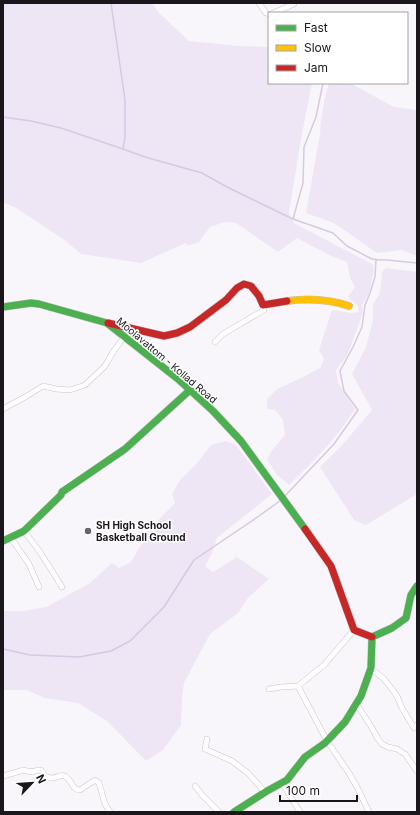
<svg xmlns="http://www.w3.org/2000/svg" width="420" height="815" viewBox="0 0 420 815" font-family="Inter,sans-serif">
<rect width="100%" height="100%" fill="#f9f6fb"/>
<path fill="#efe6f5" d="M3,3H152L158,12L189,41L239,46L269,47V83H312L301,139L289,213L294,223L374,265L373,275L369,293L362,305L363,313L347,356L336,370L338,382L355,409C337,438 313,462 289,485L277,475L267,459L273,449L285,435L283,420L275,410L267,409V399L277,389L299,379L320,368L324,359L319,350L332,310L351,313L359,312L358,306L348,297L355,287L350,278L347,262L331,256L297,238L278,252L236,223L225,222L210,227L199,242L188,246L186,243L141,263L81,254L63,239L18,209L3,202Z
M329,83H350L394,107L417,110V256L402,250L377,253L334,223L306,213L320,134L321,120L325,97Z
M386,268L417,272V494L366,525L354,520L320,467L344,443L372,410L352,374L366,347L373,320V304L380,293L382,272Z
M226,441L236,445L272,494L217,538L212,553L205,566L213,572L237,557L269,579L248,598L238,613L210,634L184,683L182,697L181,725L163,750L146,761L107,721L78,703L44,698L27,690H3V611H23L46,607L90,583L112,563L119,568L131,562L148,533L161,517L175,503L172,494L180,480L198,462L211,445Z"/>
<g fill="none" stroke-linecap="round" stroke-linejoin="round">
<path stroke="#d8c8e2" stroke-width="1.5" d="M111,3L125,100V138L123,149
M3,117L31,121L61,128L123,149L145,157L202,173L227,187L266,206L293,219L333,233L347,246L372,259L380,260H387L417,263
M293,219L303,183L304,147L316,117L323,83
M284,497L334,444L358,410L344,391L340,371L353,347L362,327L365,305L370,293L375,277L376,260
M3,649L30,655L79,657L111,651L130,641L164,607L194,560L259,516L281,500"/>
<defs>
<path id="street" d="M259,3L266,13L269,14
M273,13L294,4
M215,342L223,334L264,310L263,305
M3,409L27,396L43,386L56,389L70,390L85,385L105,366L113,352L124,337
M24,531L40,552L62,587
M11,538L29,564L39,587
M371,668L384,679L391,688L397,696L402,708L414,728L417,725
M298,686L327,741L349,773L358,789L369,812
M269,689L281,687L298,686L324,665L354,630
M356,703L372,728L378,739L382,744L388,747L397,749L405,754L417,771
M207,739L205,749L232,761L248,773L265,792
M3,776L24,770C32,774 34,770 41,770L45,776C48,777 50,778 52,778C57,778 60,774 65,776C72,780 72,790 80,790L95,780L99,783L105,804L110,812
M282,783L300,812
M195,786L203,796L219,812"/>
<path id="fast" d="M3,307L31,303L39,304L107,323L178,379L213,411L241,441L305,529
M3,541L24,531L61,495L62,492L125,449L190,390
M234,812L267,791L287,780L305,757L325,743L345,722L361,696L371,668L372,637L392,628L406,618L411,595L417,586"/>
<path id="slow" d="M287,301C309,298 328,299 349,306"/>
<path id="jam" d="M108,323L164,336L177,333L190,327L226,300L237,288L244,284L251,286L259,296L263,305L287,301
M305,529L331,566L354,630L372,637"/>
</defs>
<use href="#street" stroke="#c8c5ca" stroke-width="6"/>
<use href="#fast" stroke="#c8c5ca" stroke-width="8"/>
<use href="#slow" stroke="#c8c5ca" stroke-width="8"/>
<use href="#jam" stroke="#c8c5ca" stroke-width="8"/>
<use href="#street" stroke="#fefefe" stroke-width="5"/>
<use href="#fast" stroke="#4caf50" stroke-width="7"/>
<use href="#slow" stroke="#ffc107" stroke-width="7"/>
<use href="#jam" stroke="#c62828" stroke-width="7"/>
</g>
<circle fill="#68646a" stroke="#fff" stroke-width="1.5" cx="88" cy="531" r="4"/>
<g text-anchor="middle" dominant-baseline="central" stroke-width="3" stroke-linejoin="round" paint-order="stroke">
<g font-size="10" fill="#1a161c" stroke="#fff">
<text transform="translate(167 360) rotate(40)">Moolavattom - Kollad Road</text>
</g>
<g font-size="10" font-weight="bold" fill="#1a161c" stroke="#fff" text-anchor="start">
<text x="96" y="525">SH High School<tspan x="96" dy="12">Basketball Ground</tspan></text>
</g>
</g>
<rect width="420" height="815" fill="none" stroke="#1a161c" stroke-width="8"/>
<rect x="268" y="12" width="140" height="72" fill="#ffffff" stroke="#a3a2a4"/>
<rect x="276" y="25" width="20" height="6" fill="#4caf50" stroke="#a3a2a4"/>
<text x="304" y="32" font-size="12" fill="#1a161c">Fast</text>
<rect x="276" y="45" width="20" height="6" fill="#ffc107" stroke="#a3a2a4"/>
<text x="304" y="52" font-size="12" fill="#1a161c">Slow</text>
<rect x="276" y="65" width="20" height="6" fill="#c62828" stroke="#a3a2a4"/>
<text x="304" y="72" font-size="12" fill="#1a161c">Jam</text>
<g transform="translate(32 783) rotate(65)" stroke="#ffffff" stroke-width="3" paint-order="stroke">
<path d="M0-3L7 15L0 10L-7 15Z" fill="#1a161c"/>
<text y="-6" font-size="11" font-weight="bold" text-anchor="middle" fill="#1a161c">N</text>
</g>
<path d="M280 795v6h77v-6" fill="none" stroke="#1a161c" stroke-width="2"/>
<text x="286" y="795" font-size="12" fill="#1a161c" stroke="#ffffff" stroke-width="3" paint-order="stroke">100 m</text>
</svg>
